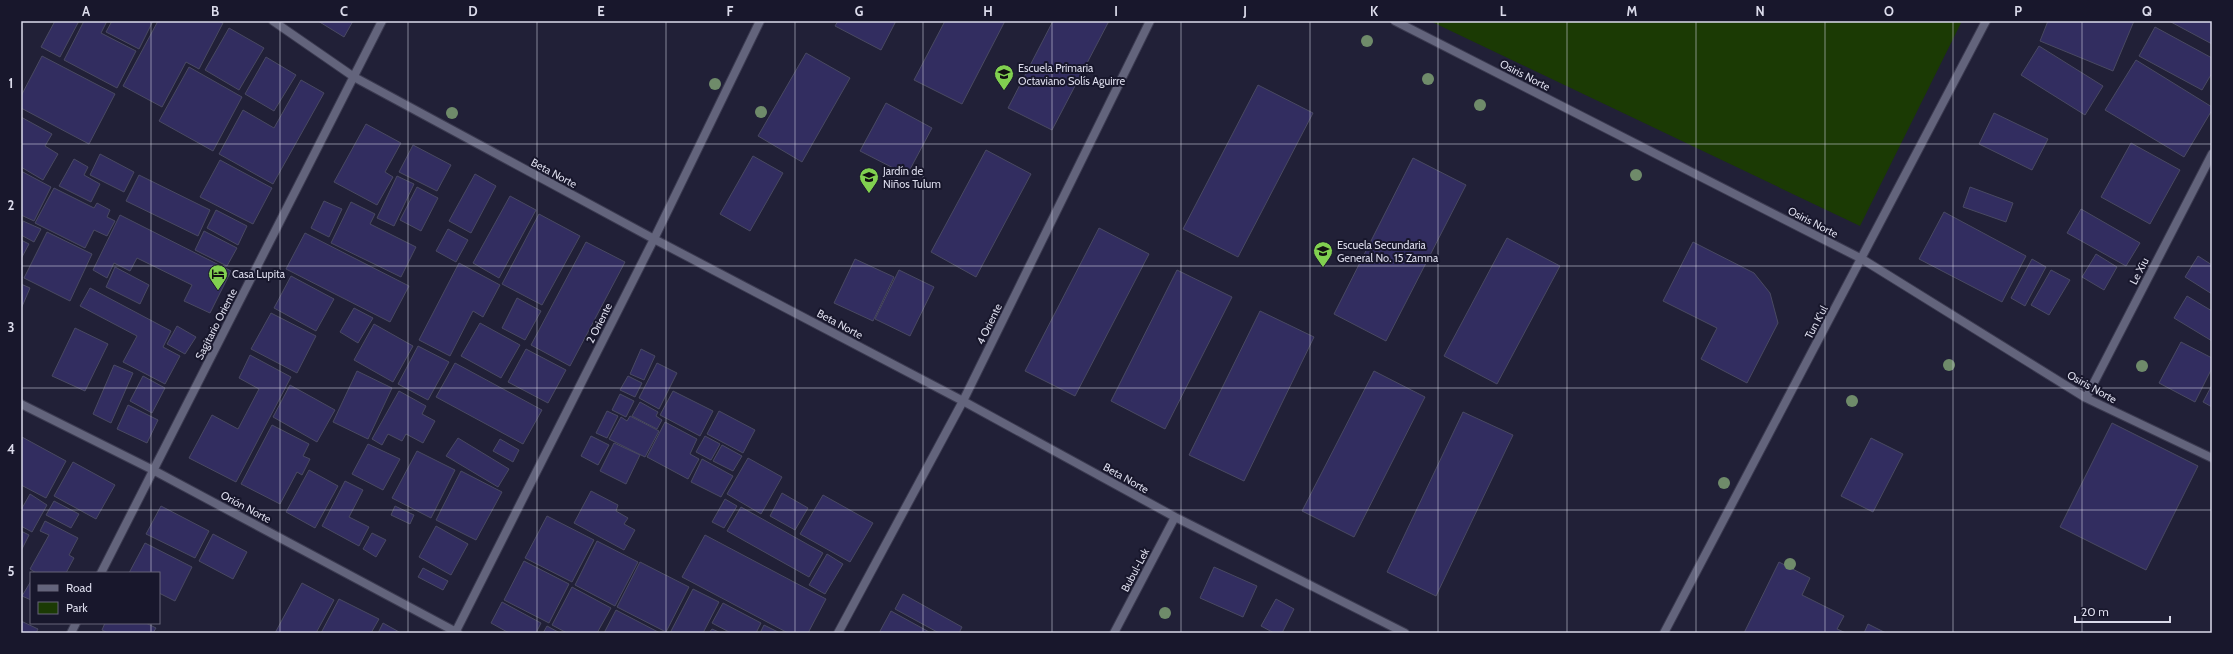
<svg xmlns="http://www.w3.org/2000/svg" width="2233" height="654" viewBox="0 0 2233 654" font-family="Cabin,sans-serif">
<rect width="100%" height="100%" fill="#212037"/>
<path fill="#1b3a04" d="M1430,21H1962L1860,226Z"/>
<path fill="#322d60" stroke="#494962" d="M55,21H79L60,57L41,47Z
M84,21H107L101,33L136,51L117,88L64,60Z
M112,21H153L139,49L106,32Z
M158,21H219L223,23L199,69L186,62L162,107L123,86Z
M318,21H353L344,37Z
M838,21H896L881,50L835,26Z
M945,21H1005L962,104L914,80Z
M1053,21H1109L1052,130L1008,108Z
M2048,21H2134L2113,71L2040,41Z
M2169,21H2212V44Z
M2155,27L2212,58V73L2202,90L2139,56Z
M229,28L264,48L239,90L205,70Z
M2039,46L2103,86L2085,115L2021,75Z
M806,53L850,78L802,162L758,136Z
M42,56L115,94L89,144L21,108V96Z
M266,57L296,75L274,111L245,94Z
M2136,60L2212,107V110L2184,157L2105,110Z
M189,67L242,97L213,151L159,121Z
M301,80L324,93L273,184L219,154L243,110L274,128Z
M1258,85L1313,113L1238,257L1183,229Z
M886,103L932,128L907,175L860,151Z
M1994,113L2048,139L2032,170L1979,144Z
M21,117L52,134L45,146L58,154L43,180L21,167Z
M366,124L401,143L385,172L393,177L377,205L334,182Z
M2131,143L2180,170L2150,224L2101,197Z
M413,145L451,165L437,191L399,172Z
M986,150L1031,174L976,277L931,252Z
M100,154L134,172L124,192L90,175Z
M753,156L783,173L750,231L720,214Z
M1413,158L1466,185L1386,341L1334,314Z
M74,159L88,167L84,175L100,184L91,202L59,186Z
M220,160L272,188L253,224L200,197Z
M21,171L51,187L34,221L21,215Z
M475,174L496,186L471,233L449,221Z
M139,175L210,210L198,236L126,201Z
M397,176L414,184L394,226L377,218Z
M417,187L438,198L421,231L400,220Z
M1970,187L2013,203L2006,222L1963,207Z
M54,188L94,208L97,203L110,210L107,217L115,221L107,236L94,230L85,248L35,223Z
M510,196L536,210L499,278L473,263Z
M324,201L342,209L329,237L311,228Z
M351,202L375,214L370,224L416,247L401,277L331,243Z
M2081,209L2140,243L2126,266L2067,233Z
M216,210L247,226L238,245L207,228Z
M1944,212L2026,256L2002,302L1919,259Z
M539,214L580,236L542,305L502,284Z
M120,215L231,271L210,313L184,301L192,285L137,258L130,271L114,263L107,278L93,270Z
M23,221L41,229L34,242L21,235Z
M1099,228L1149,254L1075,396L1025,371Z
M448,229L468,240L456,262L436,251Z
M204,231L237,248L227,266L195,250Z
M47,232L92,254L70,301L24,278Z
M305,233L409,286L390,322L286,269Z
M1507,238L1560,266L1497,384L1444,356Z
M21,240L29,244L21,259Z
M586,242L625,262L570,366L531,345Z
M1693,242L1754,273L1770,293L1778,323L1747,383L1701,359L1717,328L1663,301Z
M2096,254L2117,267L2104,290L2082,277Z
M2198,256L2212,265V294L2185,277Z
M855,259L894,277L873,321L834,303Z
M2032,259L2046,267L2025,306L2011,298Z
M459,263L500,285L483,317L473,311L450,356L419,340Z
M115,267L149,285L140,304L106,287Z
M899,270L934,287L910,336L875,319Z
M1177,270L1232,297L1165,429L1111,401Z
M2051,270L2070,280L2049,315L2031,305Z
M291,276L334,299L316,331L274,308Z
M21,284L30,288L21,309Z
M90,288L171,331L163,347L180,356L165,384L123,362L137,336L80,306Z
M2187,296L2212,311V341L2174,318Z
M517,298L541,311L525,340L502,328Z
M354,308L373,318L358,343L340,332Z
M1260,311L1314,337L1244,481L1189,455Z
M271,313L316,336L297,373L251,349Z
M480,323L520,345L501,378L461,356Z
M374,324L413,346L393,382L354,360Z
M177,326L196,337L185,354L167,344Z
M75,328L108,344L85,391L52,376Z
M2181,342L2212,358V368L2195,402L2159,383Z
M418,346L449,362L428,400L398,384Z
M526,349L566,370L548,403L508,382Z
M641,349L655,356L644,380L630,374Z
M250,355L291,377L236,482L189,458L212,415L238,429L259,389L239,378Z
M455,363L542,410L523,444L436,397Z
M657,363L677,373L659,409L639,398Z
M114,365L133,373L111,423L93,414Z
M357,371L392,388L368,439L333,422Z
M1374,371L1425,397L1354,537L1302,511Z
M143,376L165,388L152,413L130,401Z
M628,376L642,383L635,397L620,390Z
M290,385L335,410L317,442L273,417Z
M2212,385V407L2203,402Z
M399,391L426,406L422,414L435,421L423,443L406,434L402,441L388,434L382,445L372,439Z
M673,391L713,411L700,436L660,415Z
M620,394L634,401L626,417L612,410Z
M640,402L658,412L656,416L662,420L657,429L632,416Z
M128,405L158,420L147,443L117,429Z
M607,411L618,416L607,438L596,433Z
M719,411L755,430L743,453L707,434Z
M1463,412L1513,435L1436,596L1387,572Z
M630,416L659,431L645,457L609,439L621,417L627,421Z
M665,422L697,439L690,454L699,459L688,479L647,457Z
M2112,423L2198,466L2146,570L2060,527Z
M272,425L309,444L303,456L310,459L302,475L297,472L280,504L241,484Z
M591,436L609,445L598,465L581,456Z
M705,436L720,444L711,460L696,452Z
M22,437L66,461L46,498L21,485Z
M458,438L509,469L498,487L446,456Z
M1871,438L1903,454L1873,512L1841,496Z
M500,439L519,450L513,462L493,451Z
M614,443L640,455L626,484L600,471Z
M368,444L400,459L383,490L352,474Z
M722,445L742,456L733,471L713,461Z
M417,451L455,470L431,518L392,498Z
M748,458L782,477L761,514L727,494Z
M702,459L733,476L721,497L691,482Z
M73,462L115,485L96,519L54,496Z
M309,470L338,486L315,528L286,512Z
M461,471L502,492L476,540L436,520Z
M345,481L363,490L349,517L369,527L359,546L322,526Z
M591,491L618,505L616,511L628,518L624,524L635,530L624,550L574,523Z
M782,493L808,508L795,530L770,516Z
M30,494L47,505L32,532L21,526V510Z
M823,495L873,523L850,562L800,534Z
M725,499L737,506L724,528L712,522Z
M54,501L79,514L71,528L46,515Z
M161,506L209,531L195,558L146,534Z
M395,506L414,515L410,524L391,515Z
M741,507L823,553L809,577L727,531Z
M547,516L594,540L572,582L525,558Z
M45,521L78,538L69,555L74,558L66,573H36L30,569L49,535L40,531Z
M436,526L468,544L451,575L419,557Z
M21,531L29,535L21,551Z
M372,533L386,540L376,557L363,549Z
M213,534L247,552L233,579L199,561Z
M705,535L826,599L808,633H788L682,577Z
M597,541L638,562L615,606L575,585Z
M145,543L192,567L175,601L159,593V573H129Z
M827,554L843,564L825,594L809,585Z
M524,561L569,584L549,623L504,600Z
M640,562L689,587L666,632L617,607Z
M1779,562L1810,578L1802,595L1844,616L1837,629L1846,633H1744Z
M1214,567L1257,586L1243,617L1200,598Z
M423,568L448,581L443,590L418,577Z
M31,581V600L22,596Z
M302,583L334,600L316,633H275Z
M572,587L611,608L597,633H567L552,625Z
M693,589L719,602L703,633H670Z
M903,594L962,627L959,633H939L895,609Z
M339,599L379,619L371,633H321Z
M1276,599L1294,609L1282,633H1274L1261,626Z
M502,602L541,623L536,633H509L491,623Z
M723,603L761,623L756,633H731L712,623Z
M616,610L660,633H604Z
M891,611L931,633H879Z
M21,621L38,629L36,633H21Z
M105,623H146L156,628L153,633H108L102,630Z
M383,623L401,633H378Z
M1868,624L1886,633H1864Z
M764,625L780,633H760Z
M547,626L560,633H543Z
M712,629L721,633H709Z"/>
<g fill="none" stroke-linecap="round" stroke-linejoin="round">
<defs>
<path id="street" d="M273,21L354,77L654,239L963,401L1175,517L1405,633
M1395,21L1862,259L2086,398L2212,458
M2086,398L2212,154
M21,404L153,470L458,633
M101,573L382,21
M71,633L76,623
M455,633L654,239L760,21
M838,633L963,401L1150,21
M1114,633L1175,517
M1664,633L1986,21"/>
</defs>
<use href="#street" stroke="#3b3a50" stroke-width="10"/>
<use href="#street" stroke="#63647c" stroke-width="8"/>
</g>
<g fill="#6f8b6a">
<circle cx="1367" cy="41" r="6"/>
<circle cx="1428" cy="79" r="6"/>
<circle cx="715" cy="84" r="6"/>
<circle cx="1480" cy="105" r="6"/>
<circle cx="761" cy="112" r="6"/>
<circle cx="452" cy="113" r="6"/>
<circle cx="1636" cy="175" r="6"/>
<circle cx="1949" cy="365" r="6"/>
<circle cx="2142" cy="366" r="6"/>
<circle cx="1852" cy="401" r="6"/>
<circle cx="1724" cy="483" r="6"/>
<circle cx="1790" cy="564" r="6"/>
<circle cx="1165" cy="613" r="6"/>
</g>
<path fill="none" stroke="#dbdbeb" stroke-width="1" stroke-opacity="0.55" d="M151,21V573M280,21V633M408,21V633M537,21V633M666,21V633M795,21V633M923,21V633M1052,21V633M1181,21V633M1310,21V633M1438,21V633M1567,21V633M1696,21V633M1825,21V633M1953,21V633M2082,21V633M21,144H2212M21,266H2212M21,388H2212M21,510H2212M151,623V633"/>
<defs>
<symbol id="school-pin" viewBox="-11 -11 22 30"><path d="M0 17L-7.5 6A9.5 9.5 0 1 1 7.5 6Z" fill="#81d050" stroke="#18172c"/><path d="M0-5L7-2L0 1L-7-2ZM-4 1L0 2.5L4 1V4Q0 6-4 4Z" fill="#111"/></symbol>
<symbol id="hotel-pin" viewBox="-11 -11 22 30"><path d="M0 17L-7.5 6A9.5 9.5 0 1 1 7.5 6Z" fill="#81d050" stroke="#18172c"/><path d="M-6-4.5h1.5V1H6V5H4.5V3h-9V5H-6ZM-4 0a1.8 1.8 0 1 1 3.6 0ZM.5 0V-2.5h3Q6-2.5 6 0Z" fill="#111"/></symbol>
</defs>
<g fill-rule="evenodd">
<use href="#school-pin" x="993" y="63" width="22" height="30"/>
<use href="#school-pin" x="858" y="166" width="22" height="30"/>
<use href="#school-pin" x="1312" y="240" width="22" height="30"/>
<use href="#hotel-pin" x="207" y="263" width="22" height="30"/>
</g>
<g text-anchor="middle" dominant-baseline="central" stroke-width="4" stroke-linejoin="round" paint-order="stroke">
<g font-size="11" fill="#dbdbeb" stroke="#18172c" text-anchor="start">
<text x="1018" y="68">Escuela Primaria<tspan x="1018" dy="13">Octaviano Solís Aguirre</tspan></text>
<text x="883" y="171">Jardín de<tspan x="883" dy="13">Niños Tulum</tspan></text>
<text x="1337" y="245">Escuela Secundaria<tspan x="1337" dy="13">General No. 15 Zamna</tspan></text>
<text x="232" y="274">Casa Lupita</text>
</g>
<g font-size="11" fill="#dbdbeb" stroke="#18172c">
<text transform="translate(1525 75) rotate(27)">Osiris Norte</text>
<text transform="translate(554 173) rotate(28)">Beta Norte</text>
<text transform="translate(1813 222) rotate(27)">Osiris Norte</text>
<text transform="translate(2139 271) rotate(-63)">Le Xiu</text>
<text transform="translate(1816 322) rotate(-62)">Tun K'ul</text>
<text transform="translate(599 323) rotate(-63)">2 Oriente</text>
<text transform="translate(216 324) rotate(-63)">Sagitario Oriente</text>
<text transform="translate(840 324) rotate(28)">Beta Norte</text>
<text transform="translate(989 324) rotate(-64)">4 Oriente</text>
<text transform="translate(2092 387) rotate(29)">Osiris Norte</text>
<text transform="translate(1126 478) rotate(29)">Beta Norte</text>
<text transform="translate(246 507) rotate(28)">Orión Norte</text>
<text transform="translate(1135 570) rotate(-62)">Bubul-Lek</text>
</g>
</g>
<rect width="2233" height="654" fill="none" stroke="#18172c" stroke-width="44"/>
<rect x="30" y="572" width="130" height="52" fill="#18172c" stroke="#666578"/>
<rect x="38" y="585" width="20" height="6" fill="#63647c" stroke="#666578"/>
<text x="66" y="592" font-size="12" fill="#dbdbeb">Road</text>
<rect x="38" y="602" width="20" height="12" fill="#1b3a04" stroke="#666578"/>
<text x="66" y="612" font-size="12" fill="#dbdbeb">Park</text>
<path d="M2075 616v6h95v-6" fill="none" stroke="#dbdbeb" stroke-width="2"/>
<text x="2081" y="616" font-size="12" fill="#dbdbeb" stroke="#18172c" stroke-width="3" paint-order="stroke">20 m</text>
<rect x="22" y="22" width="2189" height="610" fill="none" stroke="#dbdbeb" stroke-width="1.5"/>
<g font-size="13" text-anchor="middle" font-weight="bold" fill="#dbdbeb">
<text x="86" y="16">A</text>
<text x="215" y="16">B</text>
<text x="344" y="16">C</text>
<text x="473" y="16">D</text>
<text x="601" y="16">E</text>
<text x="730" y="16">F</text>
<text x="859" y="16">G</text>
<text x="988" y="16">H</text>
<text x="1116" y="16">I</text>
<text x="1245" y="16">J</text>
<text x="1374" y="16">K</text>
<text x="1503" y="16">L</text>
<text x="1632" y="16">M</text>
<text x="1760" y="16">N</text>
<text x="1889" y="16">O</text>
<text x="2018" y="16">P</text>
<text x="2147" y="16">Q</text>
<text x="11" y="88">1</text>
<text x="11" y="210">2</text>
<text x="11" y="332">3</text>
<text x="11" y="454">4</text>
<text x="11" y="576">5</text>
</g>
</svg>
